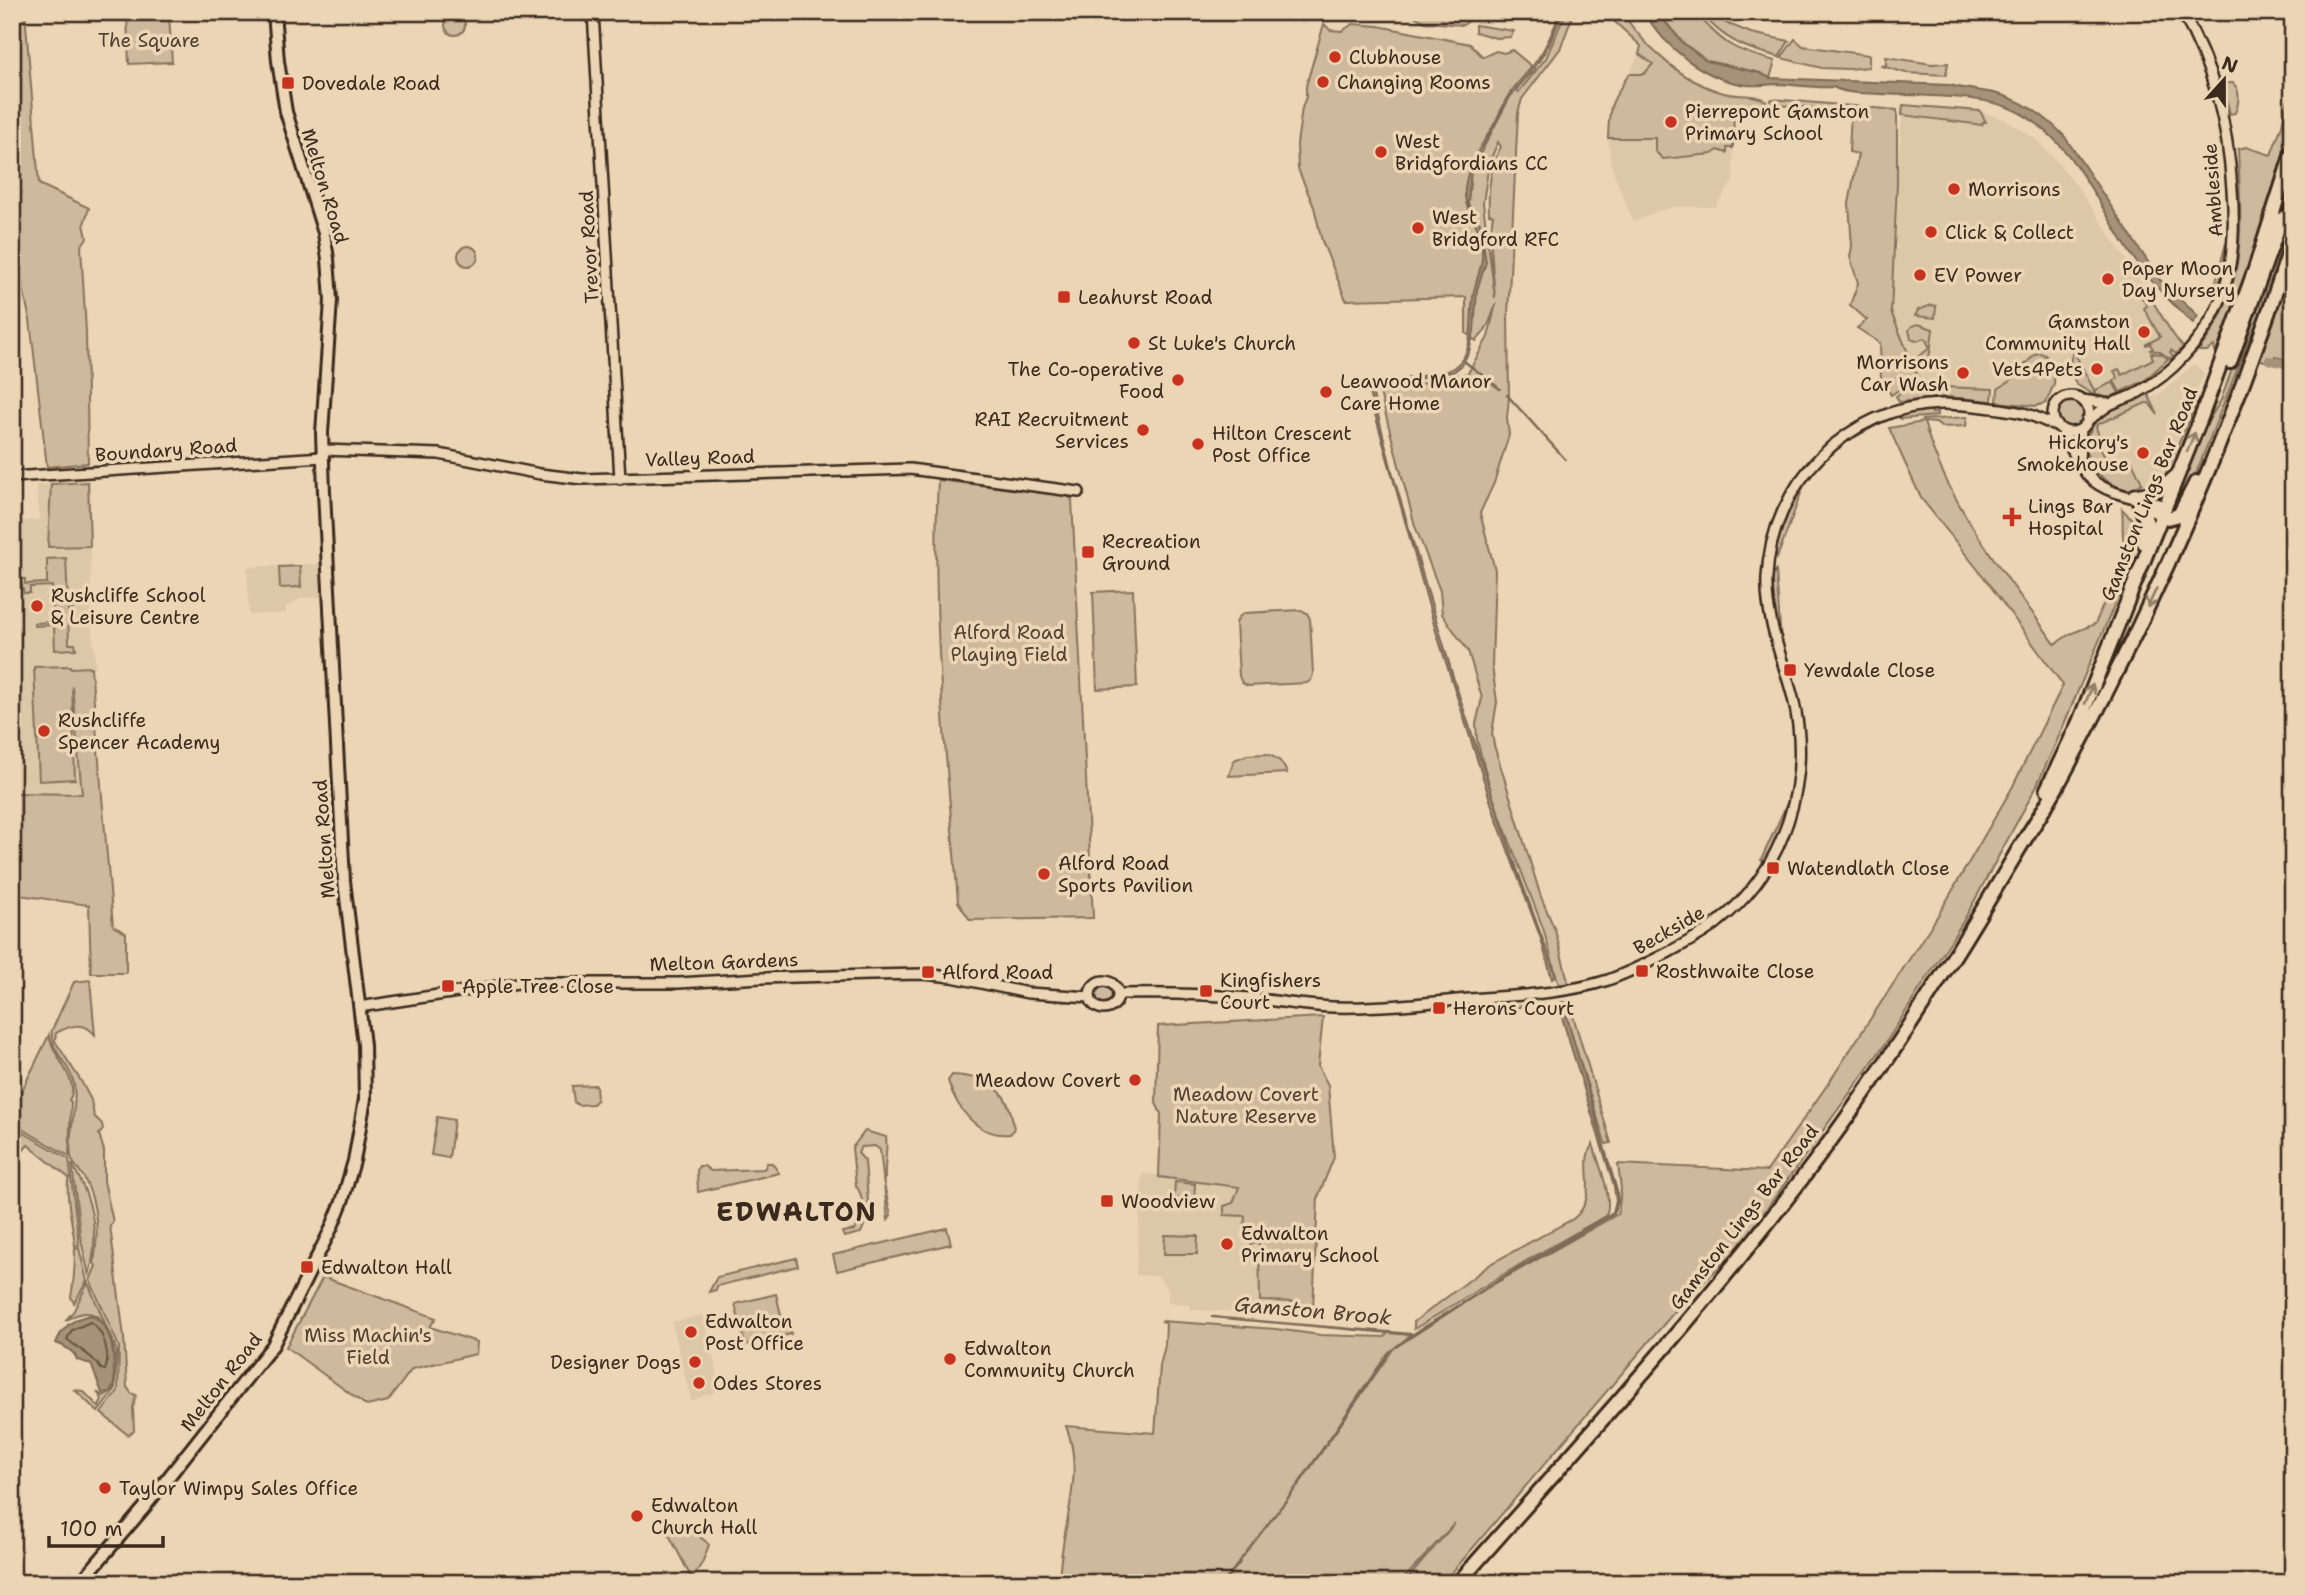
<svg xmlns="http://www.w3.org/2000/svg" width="2305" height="1595" viewBox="0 0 2305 1595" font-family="'Shantell Sans',sans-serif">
<rect width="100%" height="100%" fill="#ebd5b4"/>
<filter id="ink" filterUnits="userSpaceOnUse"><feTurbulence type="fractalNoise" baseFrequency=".0143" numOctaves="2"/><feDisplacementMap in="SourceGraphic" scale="14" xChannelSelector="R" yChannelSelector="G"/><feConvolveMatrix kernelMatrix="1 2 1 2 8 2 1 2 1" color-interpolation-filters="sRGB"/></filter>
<g filter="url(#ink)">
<path fill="#dcc7a7" d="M1639,54L1653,64L1734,104L1733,181L1715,207H1674L1661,210L1633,222L1611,165L1608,138L1609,106L1629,74Z
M1903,105L1980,111L2006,120L2036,139L2067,173L2081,192L2166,319L2175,338L2183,347L2142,381L2129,389L2105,396L2090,394L2081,389L2076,384L2069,367H2055L2049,359L2035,354L2011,380L1999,388L1942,387L1920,380L1891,312L1895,249L1898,248L1899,246L1896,245V218L1894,217Z
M2194,364L2204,373L2166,469L2161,477L2152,483L2138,489H2131L2117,484L2096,440L2095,427L2159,394Z
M90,483L91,620L96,667L71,668L82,794L12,894V522L40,520L36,485Z
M320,564L321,597L302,598L286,607V613L249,615L247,567Z
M1142,1173L1318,1197L1312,1315L1191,1310L1190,1305L1168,1302V1290L1158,1276L1136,1275Z
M703,1315L721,1388L716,1392L691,1401L672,1322Z"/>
<path fill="#cfb99c" stroke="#85725d" stroke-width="2" fill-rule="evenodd" d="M12,12H25L39,184L89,208L84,224L87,238L81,246L86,332L88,463L47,467L30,320L12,240Z
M1403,12H1475L1473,18L1463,25L1425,22L1409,13Z
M1566,12H1574L1560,49L1522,99L1518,113L1508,314L1509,397L1507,418L1509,435L1494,483L1480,513L1495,570L1492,666L1497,702L1492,733L1494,745L1541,897L1555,930L1569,985H1559L1543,928L1492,795L1477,740L1476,724L1482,698L1468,651L1442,614L1440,591L1415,526L1380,393L1468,373L1488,337L1496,304C1491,318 1488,330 1476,341L1466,333V297L1346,300L1322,241L1314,207L1298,169L1297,144L1302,108L1306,97V86L1324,24L1330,30L1342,31L1353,24L1378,26L1470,44L1483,57L1496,51L1504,53L1512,50L1536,70L1518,93L1546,58ZM1498,142L1501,147C1490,165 1488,193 1489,214L1493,215L1490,233L1495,298L1483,203L1489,163Z
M1609,12H1622C1645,48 1683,82 1724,93C1737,97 1755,93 1766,101L1761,107L1734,105L1733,148H1727V153L1718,150L1712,154L1663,159L1655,151V138H1608C1609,104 1611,102 1629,74H1644L1653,64L1639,54L1641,46L1614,21Z
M1657,12H1695C1724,45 1733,50 1775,61L1770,78L1760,73L1707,61L1683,43Z
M1700,12H1714L1726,23L1751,33L1789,41L1779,57C1744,48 1725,41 1700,12Z
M445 25a10 10 0 1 1 20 0a10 10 0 1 1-20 0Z
M169,15L172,62L129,64L127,17Z
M1475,25L1514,31L1510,37L1496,38L1475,32Z
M1795,39L1803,46L1869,55V67L1848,69L1822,68L1781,58Z
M1886,57L1932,64L1948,63L1946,75L1906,73L1882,66L1886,65Z
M2293,78V142L2253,269L2216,359L2214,346L2207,351H2198C2249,289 2241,224 2238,149L2246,147L2271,155L2282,125Z
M2229,83H2233C2241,91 2239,103 2235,113L2230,114L2224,89L2225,85Z
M1772,99L1897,110V183L1891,312L1918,377L1891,395L1881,378L1880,343L1857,328L1867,320L1850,305L1858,283L1850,257L1852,247L1849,204L1858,154L1849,152L1851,111L1775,105L1770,101Z
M1903,105L1980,111L1986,122H1983L1982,125L1902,115Z
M2282,228H2288L2291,233L2271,290L2248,342L2189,491L2177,506L2172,505L2202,431L2221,400Z
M2226,243V268H2223L2222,272L2225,273L2218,293L2215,285Z
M458 256a10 10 0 1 1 20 0a10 10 0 1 1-20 0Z
M2293,261V363L2275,356L2272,363L2258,359L2289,266Z
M2147,293C2159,310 2169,332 2183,347L2176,354L2171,350L2170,352L2173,356L2170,359L2159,351L2149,350L2153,349L2150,344L2145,345L2160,337L2144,308L2147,306L2141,296Z
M1932,305L1936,306L1935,318L1915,316L1918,310Z
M1918,324L1933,329L1930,353L1925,365L1919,356L1930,348L1925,338L1916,341L1911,339L1909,330L1912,326Z
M2073,350L2094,390V395L2076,384L2069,367Z
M2181,351L2183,352C2161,374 2132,399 2100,399L2102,396L2096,395V390L2113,382L2119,393L2113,396L2142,382L2120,392L2114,381L2118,378L2114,371L2119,369L2122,375L2153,359L2151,353L2162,354L2168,359L2143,382L2164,367Z
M2040,353L2045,355L2055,367L2054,384L2046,403L2036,406L1997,402L1998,389L2011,380L2035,354Z
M1920,380L1942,387L1993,389L1992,401L1946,397L1899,402L1896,396Z
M2148,394L2158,415L2149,403H2146L2098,424L2096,427L2099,437L2096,440L2112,471L2132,461L2142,483L2132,489L2153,485L2165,475L2197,401L2200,403C2194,420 2175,470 2164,481C2131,511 2060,465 2096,422C2108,408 2133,403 2148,394Z
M2057 414a14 14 0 1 1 28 0a14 14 0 1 1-28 0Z
M1931,409L1932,413H1937V416L1900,419L1898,416Z
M1967,417L1966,426L1941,427L1936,423L1924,422C1947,505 2006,575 2055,644L2070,634L2095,624L2127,549C2120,539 2124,522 2122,509L2134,521L2139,539L2113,608L2056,743L2036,787L1964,920L1885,1044L1740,1246L1676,1310L1443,1583H1404L1455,1523L1400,1583H1058C1060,1570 1061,1557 1063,1545C1069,1506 1082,1465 1066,1426L1155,1433L1160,1366L1165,1345L1166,1324L1161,1321L1276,1329L1320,1335L1385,1337L1388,1332L1413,1335L1487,1288L1618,1214L1621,1189L1618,1164L1767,1171L1830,1081L1940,912L2012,788L2063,685L1983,576L1921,498L1889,428L1923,422L1922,420Z
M1888,419L1844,443L1819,465L1804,485L1777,558C1773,547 1778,533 1783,522C1807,466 1833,443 1888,419Z
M938,480L1068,496L1072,500L1093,918L970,920L958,902C947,762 931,621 938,480Z
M88,482L90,546L48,547L51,484Z
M66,558L68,603L73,604V609L68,610L69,644H75L76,649L55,650L54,625L34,626V623L54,622L52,586L30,587V593H24L20,579H25V584L47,583V559Z
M300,566L301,587L280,588L279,567Z
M1776,570L1780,628L1776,623C1774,607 1766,584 1776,570Z
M1133,590L1137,687L1097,689L1093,592Z
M1301,610L1307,613L1310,619L1313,674L1311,680L1307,683L1248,686L1242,683L1239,676L1236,623L1239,617L1245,613Z
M70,666L71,668L91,667L113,926L126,933V973H91L89,905L12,894V793L82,794L72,686L75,779L39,781L34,667Z
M1266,754C1278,758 1282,761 1287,773L1229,776L1234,760L1247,755Z
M1791,795L1776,843L1765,863L1761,860Z
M90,980L95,1035C84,1020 69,1026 56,1033L55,1041L81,1081L91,1100L94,1116L102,1124L103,1130L99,1134L104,1151V1181L113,1222L110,1226L124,1337L127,1387L131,1393L136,1395L133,1408L134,1431L128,1435L101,1413L118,1391L119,1347L90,1280L96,1266L94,1263C99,1234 98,1205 84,1178C81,1172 75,1166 72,1160C66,1141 78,1105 74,1084C70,1063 49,1051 52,1030L74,982Z
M1096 995a8 8 0 1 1 16 0a8 8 0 1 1-16 0Z
M1562,1002H1569L1611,1143L1606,1144L1604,1139L1565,1013L1567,1009Z
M1323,1017L1318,1066L1328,1085L1334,1157L1318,1197L1313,1309H1299V1302L1260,1301L1259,1243L1251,1244L1250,1233L1244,1228L1245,1216L1224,1215V1206L1233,1203L1239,1187L1159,1177L1161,1114L1156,1103L1158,1026Z
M49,1035C51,1056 82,1081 69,1100L71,1102L69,1156L12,1123V1111Z
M952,1075C990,1077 1010,1089 1014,1130L1010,1134C977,1137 957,1109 948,1081Z
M596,1085L597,1100L593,1104L578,1105L574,1102L572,1086Z
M437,1117L454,1120L449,1158L431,1155Z
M12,1126L69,1159L79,1245L75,1246C74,1231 64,1190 69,1178L28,1145L12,1163Z
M865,1131L886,1137C888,1151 884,1163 885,1178L883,1180L891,1215L888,1220L880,1150L875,1146L861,1147L858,1153L865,1161L869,1214L861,1233L844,1237L842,1232L855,1230C860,1216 867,1200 856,1186L852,1148Z
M1593,1144C1598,1162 1615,1202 1605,1216L1524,1262L1414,1329V1322L1492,1263L1573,1219C1602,1195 1577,1164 1593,1144Z
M767,1163H772L779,1173L698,1192L697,1170L699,1166H704L711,1171L764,1169Z
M72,1164C93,1200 100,1235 89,1276L80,1235Z
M1175,1182L1195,1184L1194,1200L1174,1198Z
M947,1228L951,1244L837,1271L833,1255Z
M1165,1235L1198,1236L1197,1254H1164Z
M79,1248L87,1281L74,1303L71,1297C74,1281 75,1264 75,1249Z
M796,1258L798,1266L717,1286L716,1290L709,1292L717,1277Z
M323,1277L436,1318L430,1327L477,1342L476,1354L412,1369L388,1401L367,1406L286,1347Z
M88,1283L117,1351L115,1390L98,1412L75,1390L83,1391L99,1407L102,1399L97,1392L103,1396L114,1390C120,1361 111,1289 65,1321L73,1312Z
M776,1294L782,1319L788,1318L791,1334L745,1345L735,1304Z
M667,1531C682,1531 699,1532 709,1545L702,1563L692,1579Z"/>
<path fill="#a69279" stroke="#7b6855" stroke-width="2" d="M1560,12H1563L1549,45L1536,66L1510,97L1471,171L1468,203L1472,214L1480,223L1486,262L1477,290L1474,331L1469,352L1461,366L1453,372L1376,387L1373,395L1393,475L1455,683L1517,869L1556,976L1552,979L1541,939L1495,815L1435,628L1368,389L1378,384L1447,371C1479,358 1468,318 1474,291C1479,270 1485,261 1481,239C1477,220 1463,209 1465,189C1467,166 1479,150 1490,131C1497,121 1501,109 1507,98C1515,84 1528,73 1537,60C1547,46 1554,29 1560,12Z
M1644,12H1657L1683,43L1707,61L1760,73L1770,78L1950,85C1965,89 1980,90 1994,93C2021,99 2047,117 2065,137L2160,280L2198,316L2193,323C2171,303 2152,284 2135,260C2099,209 2073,136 2012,109C1978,94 1917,96 1880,94C1865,93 1846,94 1833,87C1815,88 1797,85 1780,84C1768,84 1759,86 1747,85C1705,80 1665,48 1644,12Z
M1564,1007L1617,1191L1618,1201L1614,1214L1487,1288L1393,1349L1300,1483L1241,1559L1239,1564L1223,1583L1299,1483L1388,1353L1411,1335L1211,1317L1413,1334L1519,1267L1613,1212L1616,1201L1614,1186L1560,1011Z
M91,1315C116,1327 114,1361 114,1386L110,1392L102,1393L91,1364L77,1360C75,1351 64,1346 56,1343C62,1327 74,1318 91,1315Z"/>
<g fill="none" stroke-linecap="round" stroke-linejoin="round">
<path stroke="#665442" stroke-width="2" d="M90,1322C104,1329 111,1357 105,1370L101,1369C95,1357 78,1349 67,1339L72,1330Z"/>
<path stroke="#7b6855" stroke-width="2.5" d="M1464,361L1500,389
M1507,395L1565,459
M1497,1009L1545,1004"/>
<path stroke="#a69279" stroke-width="8" d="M2269,360L2293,366"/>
<defs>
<path id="tertiary" d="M593,12L620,479
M2053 414a18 18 0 1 1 36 0a18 18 0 1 1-36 0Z
M2082,400L2111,404
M2087,420C2095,416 2102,410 2109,405C2117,401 2126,398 2134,395C2152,385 2170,372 2184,356C2230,307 2237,254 2232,189C2228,125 2214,68 2182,12
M2062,430C2070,445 2077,464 2089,477C2108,496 2141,498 2165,506
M323,450L439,454L540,474L582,479L910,469L1079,492
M2079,460L2081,429
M12,477L323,457
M2134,494L2158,490L2176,474
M2138,505L2162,515
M1090 995a14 14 0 1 1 28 0a14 14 0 1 1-28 0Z
M1118,994C1162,993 1206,994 1250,998C1278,1001 1305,1006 1333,1007C1374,1008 1416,1004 1457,1000C1505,996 1563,995 1608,980C1630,972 1650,962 1671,951C1687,942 1704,934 1718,922C1785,870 1813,780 1793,698C1783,659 1765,619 1767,577C1771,484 1848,406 1941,404C1962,404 2011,409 2030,415C2039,418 2047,423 2056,425
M359,1007L518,983H679L761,978L871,975L923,974L952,977L1028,993L1090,997"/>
<path id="primary" d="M80,1583L144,1508L273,1345L331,1229L342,1202L354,1161L365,1099L364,1045L344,881L324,492L322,433L331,300L328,259L324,233L286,112L278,61L274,12"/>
<path id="trunk" d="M2230,362L2281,220L2293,212
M2141,507L2147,523L2144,543
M2162,515L2168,518L2179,515L2196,482
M2047,789L2079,722L2202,415L2255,269L2293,150
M1458,1583C1575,1450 1694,1320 1801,1180C1879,1078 1948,969 2013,859C2026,836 2042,814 2055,790C2151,614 2232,431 2293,239"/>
</defs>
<use href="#tertiary" stroke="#3b2a1e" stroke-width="14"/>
<use href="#primary" stroke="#3b2a1e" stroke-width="16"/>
<use href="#trunk" stroke="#3b2a1e" stroke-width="18"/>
<use href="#tertiary" stroke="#ebd5b4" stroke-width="9"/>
<use href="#primary" stroke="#ebd5b4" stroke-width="10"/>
<use href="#trunk" stroke="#ebd5b4" stroke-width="12"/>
</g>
<defs><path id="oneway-shaft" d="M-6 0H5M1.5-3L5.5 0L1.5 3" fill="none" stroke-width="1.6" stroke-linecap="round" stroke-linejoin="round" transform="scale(1.75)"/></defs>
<g stroke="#938069">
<use href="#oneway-shaft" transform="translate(2191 442) rotate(-68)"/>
<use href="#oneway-shaft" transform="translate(2152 598) rotate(115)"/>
<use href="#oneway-shaft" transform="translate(2089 694) rotate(-68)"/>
</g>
</g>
<g fill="#c8321e" stroke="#ebd5b4" stroke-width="2.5">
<circle cx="1335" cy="57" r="7"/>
<circle cx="1323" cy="82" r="7"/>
<rect x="281" y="76" width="14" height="14" rx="3.5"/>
<circle cx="1671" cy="122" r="7"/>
<circle cx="1381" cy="152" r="7"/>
<circle cx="1954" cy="189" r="7"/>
<circle cx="1418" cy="228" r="7"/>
<circle cx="1931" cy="232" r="7"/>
<circle cx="1920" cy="275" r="7"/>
<circle cx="2108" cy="279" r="7"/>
<rect x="1057" y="290" width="14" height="14" rx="3.5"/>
<circle cx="2144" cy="332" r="7"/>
<circle cx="1134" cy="343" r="7"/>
<circle cx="2097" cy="369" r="7"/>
<circle cx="1963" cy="373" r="7"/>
<circle cx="1178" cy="380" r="7"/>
<circle cx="1326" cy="392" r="7"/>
<circle cx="1143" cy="430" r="7"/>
<circle cx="1198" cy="444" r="7"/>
<circle cx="2143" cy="453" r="7"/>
<path d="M2008.5 506.5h7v7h7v7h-7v7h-7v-7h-7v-7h7z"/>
<rect x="1081" y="545" width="14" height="14" rx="3.5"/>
<circle cx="37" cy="606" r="7"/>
<rect x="1783" y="663" width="14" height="14" rx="3.5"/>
<circle cx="44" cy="731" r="7"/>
<rect x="1766" y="861" width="14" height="14" rx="3.5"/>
<circle cx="1044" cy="874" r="7"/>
<rect x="1635" y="964" width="14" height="14" rx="3.5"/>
<rect x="921" y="965" width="14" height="14" rx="3.5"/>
<rect x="441" y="979" width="14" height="14" rx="3.5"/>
<rect x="1199" y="984" width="14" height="14" rx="3.5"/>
<rect x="1432" y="1001" width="14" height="14" rx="3.5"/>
<circle cx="1135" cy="1080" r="7"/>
<rect x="1100" y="1194" width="14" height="14" rx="3.5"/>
<circle cx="1227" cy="1244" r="7"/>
<rect x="300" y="1260" width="14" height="14" rx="3.5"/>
<circle cx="691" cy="1332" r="7"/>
<circle cx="950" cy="1359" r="7"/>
<circle cx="695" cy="1362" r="7"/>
<circle cx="699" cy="1383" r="7"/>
<circle cx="105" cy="1488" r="7"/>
<circle cx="637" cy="1516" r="7"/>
</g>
<g text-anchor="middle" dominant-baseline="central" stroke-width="7" stroke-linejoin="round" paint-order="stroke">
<g font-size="19" fill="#513f31" stroke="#ebd5b4">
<text x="149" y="40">The Square</text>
<text x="1009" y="632">Alford Road<tspan x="1009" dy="22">Playing Field</tspan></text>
<text x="1246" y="1094">Meadow Covert<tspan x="1246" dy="22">Nature Reserve</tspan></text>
<text x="368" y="1335">Miss Machin's<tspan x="368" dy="22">Field</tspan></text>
</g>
<g font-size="19" fill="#3b2a1e" stroke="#ebd5b4" text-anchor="start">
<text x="1349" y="57">Clubhouse</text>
<text x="1337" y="82">Changing Rooms</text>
<text x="302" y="83">Dovedale Road</text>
<text x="1685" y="111">Pierrepont Gamston<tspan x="1685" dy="22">Primary School</tspan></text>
<text x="1395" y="141">West<tspan x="1395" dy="22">Bridgfordians CC</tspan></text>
<text x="1968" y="189">Morrisons</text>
<text x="1432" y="217">West<tspan x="1432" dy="22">Bridgford RFC</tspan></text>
<text x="1945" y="232">Click &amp; Collect</text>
<text x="2122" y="268">Paper Moon<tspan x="2122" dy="22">Day Nursery</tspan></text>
<text x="1934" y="275">EV Power</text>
<text x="1078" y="297">Leahurst Road</text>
<text x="2130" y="321" text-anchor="end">Gamston<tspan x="2130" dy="22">Community Hall</tspan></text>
<text x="1148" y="343">St Luke's Church</text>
<text x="1949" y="362" text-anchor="end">Morrisons<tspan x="1949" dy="22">Car Wash</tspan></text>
<text x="1164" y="369" text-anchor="end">The Co-operative<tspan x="1164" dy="22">Food</tspan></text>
<text x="2083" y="369" text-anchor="end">Vets4Pets</text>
<text x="1340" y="381">Leawood Manor<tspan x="1340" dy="22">Care Home</tspan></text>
<text x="1129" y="419" text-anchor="end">RAI Recruitment<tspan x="1129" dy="22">Services</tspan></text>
<text x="1212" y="433">Hilton Crescent<tspan x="1212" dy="22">Post Office</tspan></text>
<text x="2129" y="442" text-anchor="end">Hickory's<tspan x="2129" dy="22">Smokehouse</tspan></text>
<text x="2028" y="506">Lings Bar<tspan x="2028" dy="22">Hospital</tspan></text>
<text x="1102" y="541">Recreation<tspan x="1102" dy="22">Ground</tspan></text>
<text x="51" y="595">Rushcliffe School<tspan x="51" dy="22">&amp; Leisure Centre</tspan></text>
<text x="1804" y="670">Yewdale Close</text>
<text x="58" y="720">Rushcliffe<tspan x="58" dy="22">Spencer Academy</tspan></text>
<text x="1058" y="863">Alford Road<tspan x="1058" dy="22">Sports Pavilion</tspan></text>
<text x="1787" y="868">Watendlath Close</text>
<text x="1656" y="971">Rosthwaite Close</text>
<text x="942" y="972">Alford Road</text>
<text x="1220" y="980">Kingfishers<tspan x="1220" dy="22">Court</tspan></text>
<text x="462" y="986">Apple Tree Close</text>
<text x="1453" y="1008">Herons Court</text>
<text x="1121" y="1080" text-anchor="end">Meadow Covert</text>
<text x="1121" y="1201">Woodview</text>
<text x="1241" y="1233">Edwalton<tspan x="1241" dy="22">Primary School</tspan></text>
<text x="321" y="1267">Edwalton Hall</text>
<text x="705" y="1321">Edwalton<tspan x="705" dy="22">Post Office</tspan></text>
<text x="964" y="1348">Edwalton<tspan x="964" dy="22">Community Church</tspan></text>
<text x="681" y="1362" text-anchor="end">Designer Dogs</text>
<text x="713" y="1383">Odes Stores</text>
<text x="119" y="1488">Taylor Wimpy Sales Office</text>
<text x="651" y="1505">Edwalton<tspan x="651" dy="22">Church Hall</tspan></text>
</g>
<g font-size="19" fill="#3b2a1e" stroke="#ebd5b4">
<text transform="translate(325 186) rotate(73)">Melton Road</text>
<text transform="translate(2213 190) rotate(-94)">Ambleside</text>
<text transform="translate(589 247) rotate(-93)">Trevor Road</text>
<text transform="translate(166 450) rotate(-4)">Boundary Road</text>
<text transform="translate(700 458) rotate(-2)">Valley Road</text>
<text transform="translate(2149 494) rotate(-68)">Gamston Lings Bar Road</text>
<text transform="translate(324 839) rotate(-94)">Melton Road</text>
<text transform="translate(1669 930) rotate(-30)">Beckside</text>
<text transform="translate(724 962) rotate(-2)">Melton Gardens</text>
<text transform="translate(1744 1217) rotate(-52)">Gamston Lings Bar Road</text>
<text transform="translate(221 1382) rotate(-52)">Melton Road</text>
</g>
<g font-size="21" font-style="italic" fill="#503f30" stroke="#ebd5b4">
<text transform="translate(1313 1311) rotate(5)">Gamston Brook</text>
</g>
<g font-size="26" font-weight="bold" letter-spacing="2" fill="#3b2a1e" stroke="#ebd5b4">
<text x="797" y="1211">EDWALTON</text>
</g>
</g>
<rect width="2305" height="1595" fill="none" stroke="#ebd5b4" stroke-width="42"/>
<rect x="21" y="21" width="2263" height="1553" fill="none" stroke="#3b2a1e" stroke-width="2.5" filter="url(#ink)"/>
<g transform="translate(2224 80) rotate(21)" stroke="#ebd5b4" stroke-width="5" paint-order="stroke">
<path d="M0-5L12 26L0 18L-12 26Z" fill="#3b2a1e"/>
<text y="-10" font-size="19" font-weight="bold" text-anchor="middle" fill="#3b2a1e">N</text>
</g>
<path d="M49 1536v10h114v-10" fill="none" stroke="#3b2a1e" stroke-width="3.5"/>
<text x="60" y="1536" font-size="21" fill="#3b2a1e" stroke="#ebd5b4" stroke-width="5" paint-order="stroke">100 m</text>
</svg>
